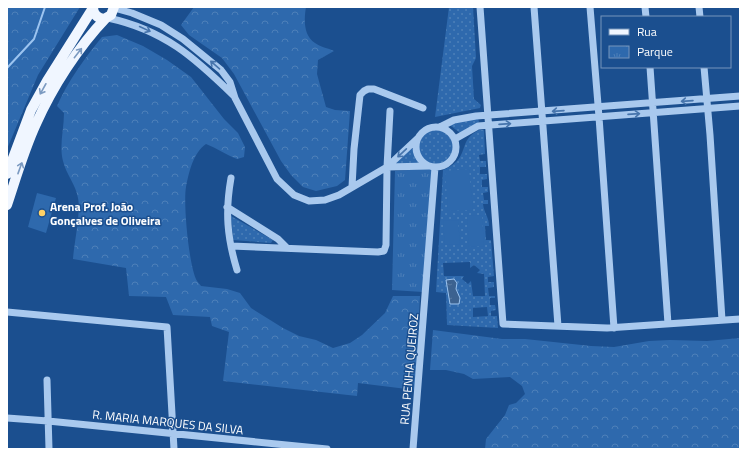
<svg xmlns="http://www.w3.org/2000/svg" width="747" height="456" viewBox="0 0 747 456" font-family="'Titillium Web',sans-serif">
<defs>
<pattern id="grass-dots" width="8" height="8" patternUnits="userSpaceOnUse"><rect width="8" height="8" fill="#2e69ad"/><path d="M2 2h.1M6 6h.1" fill="none" stroke="#4d80b9" stroke-width="1.8" stroke-linecap="round"/></pattern>
<pattern id="forest-crowns" width="20" height="18" patternUnits="userSpaceOnUse"><rect width="20" height="18" fill="#2e69ad"/><path d="M2 6a3 3 0 1 1 6 0M12 15a3 3 0 1 1 6 0" fill="none" stroke="#4d80b9"/></pattern>
<pattern id="park-tufts" width="24" height="20" patternUnits="userSpaceOnUse"><rect width="24" height="20" fill="#2e69ad"/><path d="M3 7l-1-3M5 7V3M7 7l1-3M15 17l-1-3M17 17v-4M19 17l1-3" fill="none" stroke="#4d80b9"/></pattern>
<pattern id="water-ripples" width="26" height="14" patternUnits="userSpaceOnUse"><rect width="26" height="14" fill="#3c6290"/><path d="M2 4q2-2 4 0t4 0M15 11q2-2 4 0t4 0" fill="none" stroke="#597aa1"/></pattern>
</defs>
<rect width="100%" height="100%" fill="#1b4f8f"/>
<path fill="url(#grass-dots)" fill-rule="evenodd" d="M449,7H473L476,58L472,66L474,99L481,105L480,108L435,117Z
M478,118L479,122L477,123L460,133L451,126L450,124Z
M418 147a18 18 0 1 1 36 0a18 18 0 1 1-36 0Z
M479,130H484L485,154L479,155L480,161H486V167H480V174H487V179L482,180V187H488V192L483,193L484,200H488V204H483C484,213 489,217 489,226H485L486,240H491L494,276L488,277V282H494V287L488,288L489,296H495V298H490V305H495L496,310L491,311V316H497L498,328L447,325L446,293L436,292L443,170C448,168 453,165 457,161C467,150 461,139 479,130ZM470,262V268L474,265L480,270L477,273L484,274L485,296H473L471,281L468,284L462,279L464,276H444L443,263ZM487,307L488,316L473,317V308Z
M410,148L413,149L419,161L417,165H394Z
M231,216L273,240L271,243L233,240Z"/>
<path fill="url(#forest-crowns)" d="M7,7H80L38,75L7,149Z
M194,7H306C304,19 303,35 315,43C320,47 328,48 334,51L318,60L317,74L326,107L335,110L350,111L345,180L337,186L316,191L303,187L291,175L281,161L234,74L222,58L189,35L181,25Z
M117,35L143,46L167,60L191,77L224,119L238,133L245,147L244,157L237,159C226,155 217,148 206,144C193,153 189,172 186,187C183,203 189,268 197,281C198,283 200,284 201,286L227,289L240,293L251,308L283,328L299,336L316,340L333,348L350,343L362,335L385,313L393,296H420L415,390L358,383L357,396L223,381L229,332L212,326L210,317L173,315L166,297L129,296L126,268L73,259C74,244 81,212 78,198C76,185 66,174 63,161C59,146 64,129 64,113L57,106C68,81 84,59 102,37Z
M433,330L502,339H525L591,346L614,347L649,341L670,340L707,341L740,338V449H485L486,439L505,415L509,405L516,403L525,394L522,386L510,377L473,379L464,374L446,370H430Z"/>
<path fill="url(#park-tufts)" d="M433,168L423,292L392,290L395,171Z"/>
<path fill="#2e69ad" d="M469,169L473,210L448,211L445,171Z
M37,193L56,198L46,233L28,227Z
M482,215L484,246L469,247L467,216Z
M458,220L460,244L445,245L443,221Z"/>
<path fill="url(#water-ripples)" stroke="#9cc4f0" d="M454,279L457,283L456,289L460,298L459,304H450L446,280Z"/>
<g fill="none" stroke-linecap="round" stroke-linejoin="round">
<path stroke="#9cc4f0" stroke-width="2" d="M7,68L34,39L45,7"/>
<path stroke="#a9c9ee" stroke-width="7" d="M480,7L503,324L607,328L740,319
M534,7L558,326
M590,7L599,117L614,328
M645,7L646,17
M699,7L700,17
M114,8L132,13L161,25L183,39L221,70L230,82L235,98L277,179L294,195L309,201L325,200L339,195L387,167L418,138
M108,18C164,30 194,57 234,96
M650,67L668,324
M704,67L710,135L722,320
M416 147a20 20 0 1 1 40 0a20 20 0 1 1-40 0Z
M440,127L454,120L476,116L740,96
M455,139L478,126L740,106
M387,167L429,166
M231,178C225,212 227,237 237,270
M352,187L354,149L360,95L364,91L368,89H374L423,108
M227,207L278,239L287,248
M231,246L378,252L384,251L386,245L387,167L390,111
M7,312L167,327L174,449
M47,380L49,449
M7,418L48,421L327,449
M413,449L435,167"/>
<path stroke="#f0f6ff" stroke-width="10" d="M93,7C93,14 97,18 104,19L111,15L114,7
M7,174L31,110L47,81L93,8
M7,205C16,178 24,150 36,124C52,88 78,47 106,18"/>
</g>
<defs><path id="oneway-shaft" d="M-6 0H5M1.5-3L5.5 0L1.5 3" fill="none" stroke-width="1.6" stroke-linecap="round" stroke-linejoin="round"/></defs>
<g stroke="#4674ac">
<use href="#oneway-shaft" transform="translate(145 29) rotate(25)"/>
<use href="#oneway-shaft" transform="translate(215 65) rotate(-139)"/>
<use href="#oneway-shaft" transform="translate(687 101) rotate(176)"/>
<use href="#oneway-shaft" transform="translate(558 111) rotate(176)"/>
<use href="#oneway-shaft" transform="translate(634 114) rotate(-4)"/>
<use href="#oneway-shaft" transform="translate(505 124) rotate(-4)"/>
<use href="#oneway-shaft" transform="translate(402 153) rotate(137)"/>
</g>
<g stroke="#7b9ac1">
<use href="#oneway-shaft" transform="translate(78 53) rotate(-52)"/>
<use href="#oneway-shaft" transform="translate(43 89) rotate(119)"/>
<use href="#oneway-shaft" transform="translate(20 168) rotate(-70)"/>
</g>
<circle fill="#ffd166" stroke="#1b4f8f" stroke-width="1.5" cx="42" cy="213" r="4"/>
<g text-anchor="middle" dominant-baseline="central" stroke-width="3" stroke-linejoin="round" paint-order="stroke">
<g font-size="12" font-weight="bold" fill="#fff" stroke="#1b4f8f" text-anchor="start">
<text x="50" y="206">Arena Prof. João<tspan x="50" dy="14">Gonçalves de Oliveira</tspan></text>
</g>
<g font-size="12" fill="#fff" stroke="#1b4f8f">
<text transform="translate(409 369) rotate(-85)">RUA PENHA QUEIROZ</text>
<text transform="translate(168 422) rotate(6)">R. MARIA MARQUES DA SILVA</text>
</g>
</g>
<rect width="747" height="456" fill="none" stroke="#ffffff" stroke-width="16"/>
<rect x="601" y="16" width="130" height="52" fill="#1b4f8f" stroke="#7695bc"/>
<rect x="609" y="29" width="20" height="6" fill="#f0f6ff" stroke="#7695bc"/>
<text x="637" y="36" font-size="12" fill="#ffffff">Rua</text>
<rect x="609" y="46" width="20" height="12" fill="url(#park-tufts)" stroke="#7695bc"/>
<text x="637" y="56" font-size="12" fill="#ffffff">Parque</text>
</svg>
